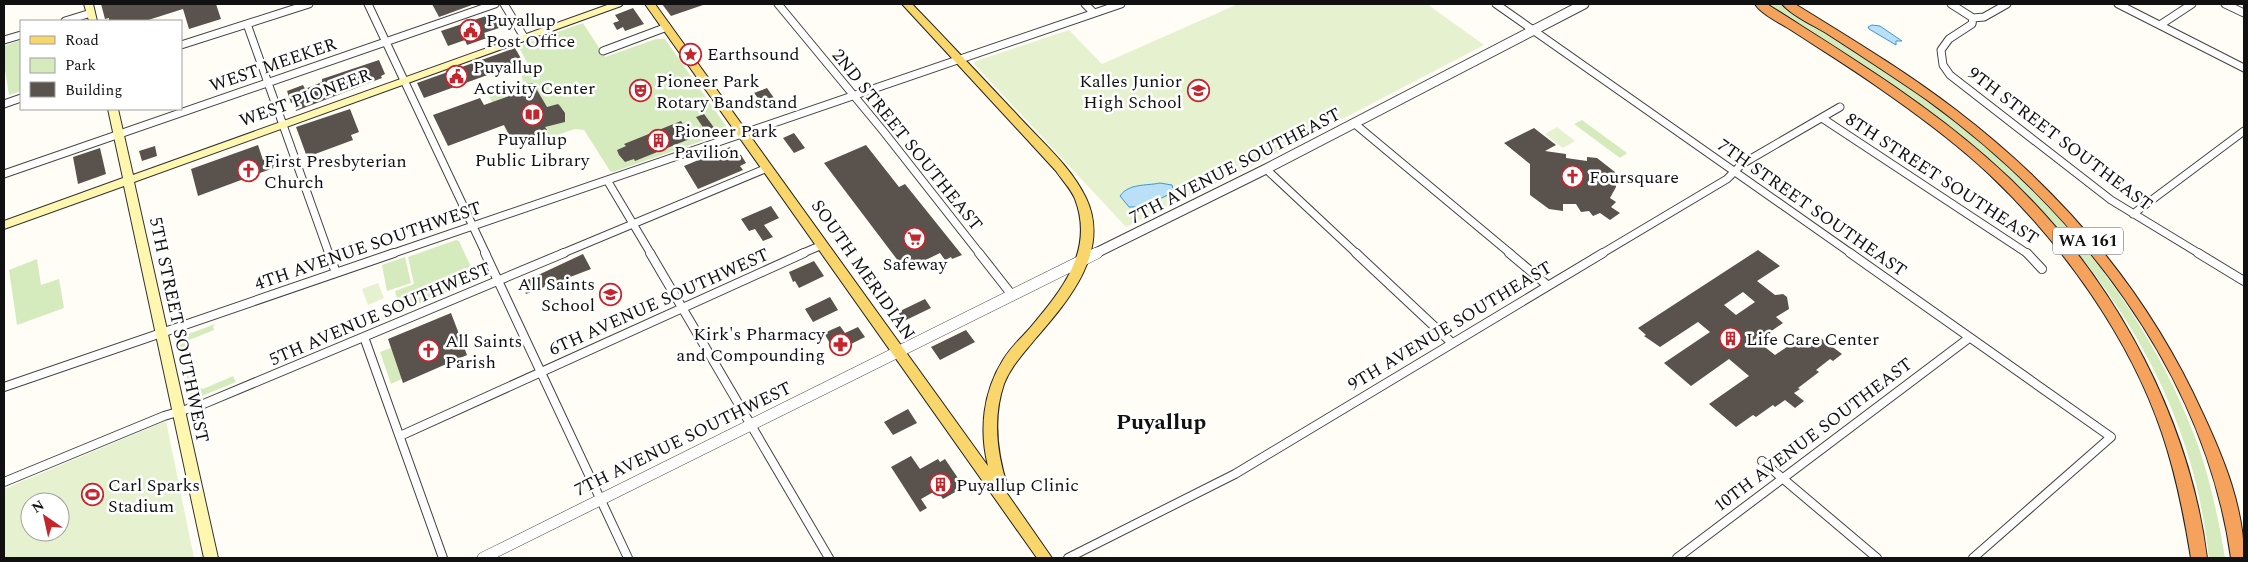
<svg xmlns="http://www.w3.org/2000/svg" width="2248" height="562" viewBox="0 0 2248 562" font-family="Spectral,serif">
<rect width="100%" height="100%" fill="#fffdf5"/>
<path fill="#d5ebbd" d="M1768,4H1780C1842,44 1907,82 1965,129C2068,213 2154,322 2199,448C2211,484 2219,521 2225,558H2209C2205,524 2199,491 2189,458C2152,333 2064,220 1964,138C1903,88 1834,47 1768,4Z
M583,23L605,57L656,39H665L726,126L725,133L613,172L610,171L584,130L575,129L515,149L488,94L523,81L520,70L527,62L518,46Z
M21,40V91L9,95L4,64V46Z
M1582,120L1627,153L1620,158L1574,124Z
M456,240L459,241L477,280L400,311L395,291L414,284L408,257Z
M405,257L411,283L387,291L382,265Z
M37,259L41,285L59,279L64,308L17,325L9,270Z
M215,324L213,327L214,330L189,340L185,346L187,354L182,358L178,338Z
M391,348L402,379L391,384L380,352Z
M190,368L194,374L196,386L203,389L233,376L236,382L197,398L191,397L186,372Z"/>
<path fill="#e6f2cf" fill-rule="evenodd" d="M1238,4H1427L1484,45L1260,162L1126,227L974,64L976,61L1069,30L1102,64Z
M1557,127L1575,141L1563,148L1545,134Z
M378,283L384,298L368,305L362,289Z
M166,421L194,558H4V489ZM30,502H60V532H30Z"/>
<path fill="#b9e0f7" stroke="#3f96cf" d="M1872,25L1880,26L1902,41H1896V45L1869,29L1868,27Z
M1160,183L1172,185L1174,192L1143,207H1129L1120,196C1129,183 1146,186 1160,183Z"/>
<path fill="#5a524d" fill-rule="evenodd" d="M101,4H216L221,19L189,29L183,9L145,21H109V18L105,19Z
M432,4H472V5L439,17Z
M662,4H703V5L671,16Z
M633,8L644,24L625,31L623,27L617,30L613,23L619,21L615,15Z
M492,14L499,28L484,33L487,38L467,45L465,40L448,46L441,31Z
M515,48L523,62L507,71L504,69L424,98L417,83Z
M379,60L385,74L381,76L382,78L296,111L293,102L291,103L287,91L303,85L305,89L322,82V79Z
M532,83L538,86L537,90L547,107L558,104L560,106L565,113V122L545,127L547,130L514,144L504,125L448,146L433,115L480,98L484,105L518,93L525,84Z
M767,88L774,98L761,102L754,93Z
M350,109L359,132L351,135L353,140L307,157L296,127Z
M704,114L715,129L707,133L696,117Z
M681,121L692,138L635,161L634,159L625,162L619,155L617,150L626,146L624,144Z
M1534,128L1556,145L1545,151L1566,154V158L1587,161V157L1597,158L1615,172L1616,187L1610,198L1616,202L1611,207L1620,213L1610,220L1600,213L1593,216L1589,211L1581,212L1576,204H1563V211L1549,209L1530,195V164L1504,143Z
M794,133L805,148L794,153L783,138Z
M258,145L263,160L275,155L279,166L198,196L191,169Z
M866,145L899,187L905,184L962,255L952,259L951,257L945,260L940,253L905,270L824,163Z
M155,146L157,156L142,161L139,151Z
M730,147L734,154L741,155L746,163L740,166L743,170L698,189L684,166Z
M100,148L106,174L78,184L73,157Z
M771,206L779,218L764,225L773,237L763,241L755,229L749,231L741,219Z
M1758,250L1780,266L1757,281L1775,295L1783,294L1787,297L1789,309L1776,317L1783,323L1757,341L1775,355L1803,336L1810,342L1818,336L1842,354L1833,361L1830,359L1816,370L1819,372L1798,388L1800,389L1794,393L1804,401L1795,408L1785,400L1775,407L1773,405L1756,417L1753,415L1736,427L1709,404L1749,376L1729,359L1691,386L1664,363L1710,332L1698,322L1660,347L1644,336L1646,335L1638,328ZM1743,292L1755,302L1736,315L1724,305Z
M583,254L591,269L526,294L521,283Z
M814,261L824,276L799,288L795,281L793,282L789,272Z
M830,297L838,310L813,322L805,309Z
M925,299L931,308L904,321L898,312Z
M451,313L467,355L403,383L388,339Z
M840,326L845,333L858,327L865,337L835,352L824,333Z
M966,330L975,342L940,360L931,347Z
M908,409L917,423L893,435L884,422Z
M911,456L920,469L938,459L940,462L945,459L964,487L943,499L937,490L921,499L927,508L920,512L891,467Z"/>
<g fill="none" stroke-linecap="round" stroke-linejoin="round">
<defs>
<path id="minor-far1" d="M368,4L486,254
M504,4L524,37
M778,4L884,132L980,254
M1085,4L1094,13
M1496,4L1852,254
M1951,4L1973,18
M2118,4L2244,68
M2225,4L2244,13
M1973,18L1972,24L1949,39L1941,50L1943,65L1950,75L2111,200L2200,254
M1973,18L1984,17L2007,4
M65,21L91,13
M247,24L329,254
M2160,25L2192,4
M4,40L21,35
M181,45L309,4
M603,51L667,27
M4,104L21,98
M1822,118L2028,254
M1355,124L1511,254
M1266,169L1357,254
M4,174L495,4
M607,180L651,254
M2133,214L2244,131
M391,254L1121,4
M561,254L767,168
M801,254L822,245
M1601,254L1727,179L1742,164L1840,107"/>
<path id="minor" d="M329,253L336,273
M485,253L628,558
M650,253L829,558
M979,253L1012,295
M1356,253L1452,343
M1509,253L1547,285
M1850,253L2111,437L1973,558
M2027,253L2042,269
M2198,253L2244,281
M364,337L443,558
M4,387L394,253
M400,436L804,253
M1762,461L1877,558
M4,482L164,416L201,405L564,253
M1068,558L1235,474L1603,253
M1677,558L1969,338"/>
<path id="tertiary-far1" d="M1094,254L1266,169L1584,4"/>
<path id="tertiary" d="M483,558L1097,253"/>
<path id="secondary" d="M84,4H93L97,21H89Z
M610,4H623L621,6L134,182L218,558H204L124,186L4,229V221L123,178L108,109H118L133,175Z"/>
<path id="primary" d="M645,4H655L988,466C979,430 983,392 1003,360C1010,348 1021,338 1030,328C1061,291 1095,251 1075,199C1071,189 1062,180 1056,171L902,4H912C949,42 985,81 1021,119C1044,144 1071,167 1086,198C1111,251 1069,300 1036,338C1024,353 1011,366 1004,384C992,419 997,454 1008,488L1006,492L1052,558H1037Z"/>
<path id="motorway" d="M1755,4H1767C1842,52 1919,98 1986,157C2102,257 2188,406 2207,558H2191C2184,515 2176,474 2162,433C2130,338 2062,243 1989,174C1959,146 1926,121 1892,97C1859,73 1825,52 1791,30C1780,23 1761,14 1755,4Z
M1782,4H1795C1850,38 1905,71 1956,110C2062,191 2148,292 2203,414C2224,459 2244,508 2244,558H2231C2205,371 2076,208 1927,100C1894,77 1860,55 1826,33C1813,25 1792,16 1782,4Z"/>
</defs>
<use href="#minor-far1" stroke="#444" stroke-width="9"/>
<use href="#minor" stroke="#444" stroke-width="10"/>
<use href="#tertiary-far1" stroke="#444" stroke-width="11"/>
<use href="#tertiary" stroke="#444" stroke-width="12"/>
<use href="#secondary" stroke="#333" stroke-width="2"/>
<use href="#primary" stroke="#222" stroke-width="2"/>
<use href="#motorway" stroke="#222" stroke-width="2"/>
<use href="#minor-far1" stroke="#fff" stroke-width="7"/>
<use href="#minor" stroke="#fff" stroke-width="8"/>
<use href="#tertiary-far1" stroke="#fff" stroke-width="9"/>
<use href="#tertiary" stroke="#fff" stroke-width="11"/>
<use href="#secondary" fill="#fff6b0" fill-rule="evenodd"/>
<use href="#primary" fill="#f9d66b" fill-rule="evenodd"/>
<use href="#motorway" fill="#f5a25d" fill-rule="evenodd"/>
</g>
<defs>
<symbol id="civic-ring" viewBox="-11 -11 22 22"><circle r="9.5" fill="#fff" stroke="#c4262e" stroke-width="1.5"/><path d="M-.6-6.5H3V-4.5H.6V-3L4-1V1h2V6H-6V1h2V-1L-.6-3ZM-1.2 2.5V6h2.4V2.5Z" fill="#c4262e"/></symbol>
<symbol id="sight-ring" viewBox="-11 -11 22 22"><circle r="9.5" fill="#fff" stroke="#c4262e" stroke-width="1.5"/><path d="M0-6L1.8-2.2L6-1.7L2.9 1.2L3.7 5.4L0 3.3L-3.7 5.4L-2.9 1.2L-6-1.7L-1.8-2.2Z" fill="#c4262e"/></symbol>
<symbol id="theatre-ring" viewBox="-11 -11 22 22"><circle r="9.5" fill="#fff" stroke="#c4262e" stroke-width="1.5"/><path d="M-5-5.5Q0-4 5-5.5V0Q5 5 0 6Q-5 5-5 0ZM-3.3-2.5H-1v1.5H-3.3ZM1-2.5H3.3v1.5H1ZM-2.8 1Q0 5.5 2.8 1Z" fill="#c4262e"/></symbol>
<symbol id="school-ring" viewBox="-11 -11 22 22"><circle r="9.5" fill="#fff" stroke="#c4262e" stroke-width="1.5"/><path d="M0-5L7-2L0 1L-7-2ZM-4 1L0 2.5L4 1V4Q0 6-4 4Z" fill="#c4262e"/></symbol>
<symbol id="library-ring" viewBox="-11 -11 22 22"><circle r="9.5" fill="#fff" stroke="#c4262e" stroke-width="1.5"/><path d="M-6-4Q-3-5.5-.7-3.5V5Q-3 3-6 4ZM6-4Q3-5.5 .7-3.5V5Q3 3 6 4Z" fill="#c4262e"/></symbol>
<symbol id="building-ring" viewBox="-11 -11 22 22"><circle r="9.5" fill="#fff" stroke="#c4262e" stroke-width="1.5"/><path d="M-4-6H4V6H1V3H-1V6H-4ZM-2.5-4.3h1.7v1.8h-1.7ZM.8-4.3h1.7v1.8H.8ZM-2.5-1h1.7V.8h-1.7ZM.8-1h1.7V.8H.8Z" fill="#c4262e"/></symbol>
<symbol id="church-ring" viewBox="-11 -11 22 22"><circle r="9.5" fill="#fff" stroke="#c4262e" stroke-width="1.5"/><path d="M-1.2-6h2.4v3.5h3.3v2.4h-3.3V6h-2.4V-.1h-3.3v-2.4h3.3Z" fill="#c4262e"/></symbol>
<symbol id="supermarket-ring" viewBox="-11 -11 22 22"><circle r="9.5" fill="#fff" stroke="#c4262e" stroke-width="1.5"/><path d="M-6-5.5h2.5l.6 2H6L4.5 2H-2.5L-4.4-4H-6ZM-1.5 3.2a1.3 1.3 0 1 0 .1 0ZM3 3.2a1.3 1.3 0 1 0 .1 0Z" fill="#c4262e"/></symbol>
<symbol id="pharmacy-ring" viewBox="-11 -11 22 22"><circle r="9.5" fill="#fff" stroke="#c4262e" stroke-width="1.5"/><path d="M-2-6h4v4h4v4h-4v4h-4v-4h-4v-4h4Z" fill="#c4262e"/></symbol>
<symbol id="stadium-ring" viewBox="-11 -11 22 22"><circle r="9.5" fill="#fff" stroke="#c4262e" stroke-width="1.5"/><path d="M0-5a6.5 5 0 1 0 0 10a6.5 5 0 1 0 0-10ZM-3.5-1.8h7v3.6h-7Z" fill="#c4262e"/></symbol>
</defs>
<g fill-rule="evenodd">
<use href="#civic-ring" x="458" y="18" width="25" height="25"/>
<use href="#sight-ring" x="678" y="42" width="25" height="25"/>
<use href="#civic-ring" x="444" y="64" width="25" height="25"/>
<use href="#theatre-ring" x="628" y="78" width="25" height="25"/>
<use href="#school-ring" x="1186" y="78" width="25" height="25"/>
<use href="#library-ring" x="520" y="102" width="25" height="25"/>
<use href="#building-ring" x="646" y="128" width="25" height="25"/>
<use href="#church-ring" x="236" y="158" width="25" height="25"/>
<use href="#church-ring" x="1560" y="164" width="25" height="25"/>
<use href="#supermarket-ring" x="902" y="226" width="25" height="25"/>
<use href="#school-ring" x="598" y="282" width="25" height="25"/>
<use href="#building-ring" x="1718" y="326" width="25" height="25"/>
<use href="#pharmacy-ring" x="828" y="332" width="25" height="25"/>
<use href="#church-ring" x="416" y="338" width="25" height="25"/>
<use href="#building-ring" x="928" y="472" width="25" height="25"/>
<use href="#stadium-ring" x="80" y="482" width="25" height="25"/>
</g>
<g text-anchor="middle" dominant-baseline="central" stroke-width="5" stroke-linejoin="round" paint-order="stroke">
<rect fill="#fff" stroke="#585858" stroke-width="1" x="2053" y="227.5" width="70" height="27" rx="4"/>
<g font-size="16" font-weight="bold" fill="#111">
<text x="2088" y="241">WA 161</text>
</g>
<g font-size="18" fill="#111" stroke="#fff" text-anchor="start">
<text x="486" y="20">Puyallup<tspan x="486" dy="21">Post Office</tspan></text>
<text x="707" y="54">Earthsound</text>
<text x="473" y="67">Puyallup<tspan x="473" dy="21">Activity Center</tspan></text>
<text x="656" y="81">Pioneer Park<tspan x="656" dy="21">Rotary Bandstand</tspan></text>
<text x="1182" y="81" text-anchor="end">Kalles Junior<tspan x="1182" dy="21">High School</tspan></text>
<text x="674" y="131">Pioneer Park<tspan x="674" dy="21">Pavilion</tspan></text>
<text x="532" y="139" text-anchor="middle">Puyallup<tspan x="532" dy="21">Public Library</tspan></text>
<text x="264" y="161">First Presbyterian<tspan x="264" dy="21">Church</tspan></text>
<text x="1589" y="177">Foursquare</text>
<text x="915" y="264" text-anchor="middle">Safeway</text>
<text x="595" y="284" text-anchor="end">All Saints<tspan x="595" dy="21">School</tspan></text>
<text x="825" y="334" text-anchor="end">Kirk's Pharmacy<tspan x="825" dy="21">and Compounding</tspan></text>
<text x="1746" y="339">Life Care Center</text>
<text x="445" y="341">All Saints<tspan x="445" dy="21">Parish</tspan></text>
<text x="108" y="485">Carl Sparks<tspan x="108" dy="21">Stadium</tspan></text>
<text x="956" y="485">Puyallup Clinic</text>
</g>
<g font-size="18" fill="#111" stroke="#fff">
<text transform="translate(273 65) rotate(-19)">WEST MEEKER</text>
<text transform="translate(305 98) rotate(-20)">WEST PIONEER</text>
<text transform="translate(2060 139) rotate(37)">9TH STREET SOUTHEAST</text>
<text transform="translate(907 140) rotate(51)">2ND STREET SOUTHEAST</text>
<text transform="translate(1235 166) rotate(-27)">7TH AVENUE SOUTHEAST</text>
<text transform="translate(1942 179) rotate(33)">8TH STREET SOUTHEAST</text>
<text transform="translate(1812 208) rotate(35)">7TH STREET SOUTHEAST</text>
<text transform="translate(368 246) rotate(-19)">4TH AVENUE SOUTHWEST</text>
<text transform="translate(863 270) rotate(55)">SOUTH MERIDIAN</text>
<text transform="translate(659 302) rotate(-24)">6TH AVENUE SOUTHWEST</text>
<text transform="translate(380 314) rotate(-23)">5TH AVENUE SOUTHWEST</text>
<text transform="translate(1450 326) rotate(-31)">9TH AVENUE SOUTHEAST</text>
<text transform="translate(179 330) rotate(78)">5TH STREET SOUTHWEST</text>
<text transform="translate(1813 435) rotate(-37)">10TH AVENUE SOUTHEAST</text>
<text transform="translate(683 439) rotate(-26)">7TH AVENUE SOUTHWEST</text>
</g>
<g font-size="22" font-weight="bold" fill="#111" stroke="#fff">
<text x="1161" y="422">Puyallup</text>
</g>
</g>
<rect width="2248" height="562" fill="none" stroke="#111111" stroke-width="10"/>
<rect x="20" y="20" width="162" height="90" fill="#ffffff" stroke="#a0a0a0"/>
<rect x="30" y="36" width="25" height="8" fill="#f9d66b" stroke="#a0a0a0"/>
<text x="65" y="45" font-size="15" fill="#111111">Road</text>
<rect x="30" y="58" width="25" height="15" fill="#d5ebbd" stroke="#a0a0a0"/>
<text x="65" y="70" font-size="15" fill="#111111">Park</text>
<rect x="30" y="82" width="25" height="15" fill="#5a524d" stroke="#a0a0a0"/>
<text x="65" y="95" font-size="15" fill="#111111">Building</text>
<g transform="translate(45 517) rotate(326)"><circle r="24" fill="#ffffff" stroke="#a0a0a0"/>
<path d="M0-4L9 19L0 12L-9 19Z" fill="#c4262e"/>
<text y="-8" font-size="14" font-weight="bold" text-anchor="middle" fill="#111111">N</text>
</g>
</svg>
